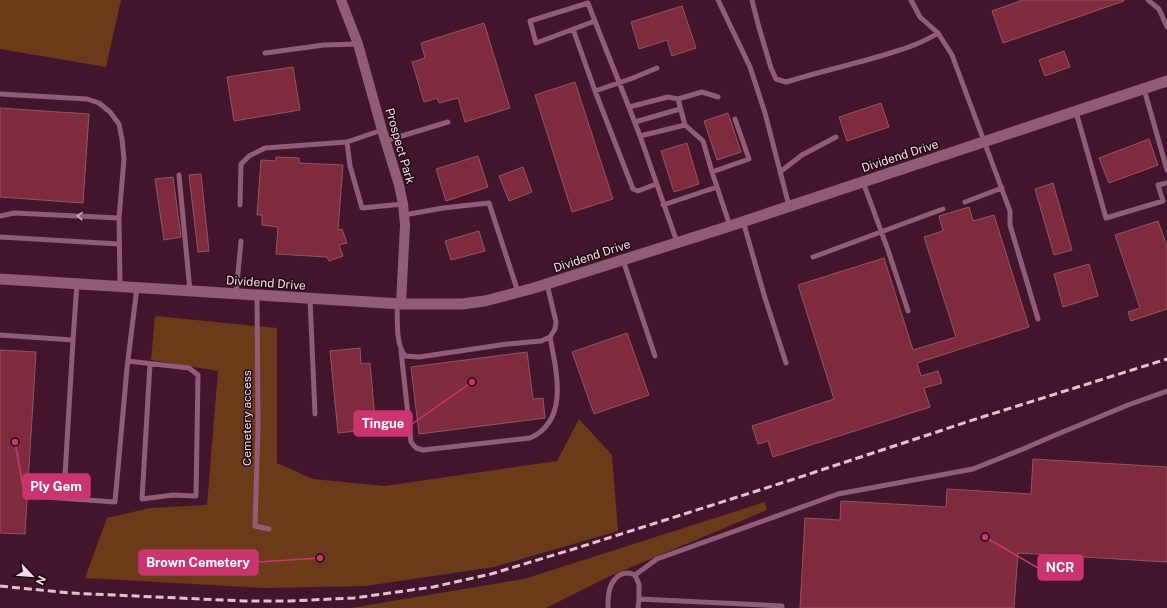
<svg xmlns="http://www.w3.org/2000/svg" width="1167" height="608" viewBox="0 0 1167 608" font-family="'Public Sans',sans-serif">
<rect width="100%" height="100%" fill="#43152d"/>
<path fill="#6b3a19" d="M0,0H121L106,67L0,49Z
M155,316L277,328V463L313,479L385,486L557,461L579,419L612,455L618,531L494,567L366,586L263,588L85,578L107,518L150,508L207,505L218,371L151,360Z
M765,502L767,510L608,577L546,608H351L524,579Z"/>
<path fill="#802b3d" stroke="#90575f" d="M1023,0H1124V1L1003,43L992,11Z
M682,6L696,48L672,56L667,40L639,49L631,22Z
M484,23L510,108L465,122L458,98L439,103L437,98L424,102L412,62L425,58L421,43Z
M1064,51L1070,67L1045,76L1039,60Z
M293,67L300,110L234,121L227,77Z
M575,82L613,199L572,212L535,95Z
M881,103L889,127L847,141L839,117Z
M0,108L89,114L83,203L0,197Z
M728,113L741,152L717,160L704,121Z
M1149,139L1158,165L1109,183L1099,158Z
M687,143L699,184L674,192L661,151Z
M478,156L488,187L446,201L436,169Z
M276,157L299,158V163L343,165L338,230L342,229L347,243L339,245L343,256L329,261L327,257L276,254L278,227L262,225V215H257L261,160L276,161Z
M523,167L532,192L509,201L499,176Z
M201,174L209,251L198,252L189,175Z
M173,177L181,237L164,240L155,179Z
M1053,183L1072,250L1054,255L1035,189Z
M969,207L973,221L994,215L1029,327L917,363L921,376L938,371L942,383L924,388L930,407L773,457L768,441L758,444L752,426L834,399L798,285L884,258L913,350L956,337L924,237L943,231L939,216Z
M1158,221L1167,246V309L1131,321L1128,312L1140,308L1115,235Z
M479,231L485,251L451,260L445,241Z
M1089,264L1098,296L1063,307L1054,274Z
M627,333L649,395L594,414L572,352Z
M360,348L361,364L370,363L376,429L338,433L330,351Z
M0,350L36,352L25,534L0,533Z
M527,352L533,399L543,398L545,418L419,434L411,367Z
M1033,459L1167,467V562L1018,553L1014,608H800L805,518L840,520L841,501L946,507L947,489L1031,494Z"/>
<g fill="none" stroke-linecap="round" stroke-linejoin="round">
<path stroke="#915c75" stroke-width="5" d="M718,0L750,67L765,113L789,206
M752,0L758,24L771,68L776,79L786,82C818,72 851,65 884,55C903,49 921,44 938,33
M911,0L920,17L938,33L952,55L1010,211V225L1038,319
M1148,0L1159,9L1167,27
M595,21L536,43L530,21L588,3C605,48 623,91 640,136
M573,29L595,91L633,189L638,191L656,184
M265,53L324,45L358,44
M1144,89L1167,170
M595,91L633,78L657,68
M0,94L87,99L99,103L110,112L119,124L122,139L124,159L119,218L120,286
M629,107L668,97L678,99
M1076,112L1106,218L1163,201L1158,185L1167,183
M635,122L680,109
M685,125L678,99L702,92L718,97
M385,141L448,122
M347,142L350,166L362,208L403,204
M712,172L749,159L735,119
M780,172L802,155L836,137
M179,175L190,291
M863,182L888,250L908,311
M965,202L1002,188
M240,205L241,164L249,156L265,148L347,142L382,130
M663,205L717,187
M404,215L443,208L489,203L518,292
M0,216L14,213L119,218
M743,221L765,298L786,363
M0,237L119,244
M677,242L640,136L685,125L703,141L712,172L730,226
M813,257L943,209
M623,260L655,356
M236,294L241,241
M257,295L258,428L255,526L269,529
M310,299L315,414
M397,304C398,320 395,342 405,356L419,357L507,344L541,341L550,337L555,329L556,322L547,284
M0,335L73,340L77,283
M401,351L411,442L416,448L423,450L530,438C570,420 556,370 550,337
M128,361L189,368L198,375L196,496L173,495L142,499L150,364
M65,476L73,340
M31,496L115,502L127,368L137,287
M635,575L657,559L838,494L973,469L1023,449L1046,439L1128,405L1167,391
M608,608C608,602 608,594 610,588C614,577 623,569 635,575L639,584V599
M638,608L639,599L782,606V608"/>
<path stroke="#915c75" stroke-width="10" d="M341,0L358,44L382,130L399,185L403,204L405,225L401,304"/>
<path stroke="#915c75" stroke-width="11" d="M0,279L401,304H462L485,301L534,288L730,226L1167,81"/>
<path stroke="#e3c2d0" stroke-width="3" stroke-dasharray="8 4" stroke-linecap="butt" d="M0,586L70,593L244,601H289L354,598L433,587L491,574L577,548L788,481L979,418L1167,359"/>
</g>
<defs><path id="oneway-chevron" d="M-2-3.5L2.5 0L-2 3.5" fill="none" stroke-width="1.6" stroke-linecap="round" stroke-linejoin="round"/></defs>
<use stroke="#d5afc0" href="#oneway-chevron" transform="translate(80 216) rotate(-177)"/>
<g text-anchor="middle" dominant-baseline="central" stroke-width="3" stroke-linejoin="round" paint-order="stroke">
<g font-size="12" fill="#fadbe8" stroke="#1d0913">
<text transform="translate(400 146) rotate(74)">Prospect Park</text>
<text transform="translate(900 156) rotate(-18)">Dividend Drive</text>
<text transform="translate(592 256) rotate(-18)">Dividend Drive</text>
<text transform="translate(266 283) rotate(4)">Dividend Drive</text>
<text transform="translate(247 418) rotate(-90)">Cemetery access</text>
</g>
</g>
<path fill="none" stroke="#ca3570" stroke-width="1.5" d="M472 382L412 424M15 442L23 487M320 558L258 562M985 537L1038 568"/>
<g fill="#ca3570" stroke="#1d0913" stroke-width="1.5">
<circle cx="472" cy="382" r="4"/>
<circle cx="15" cy="442" r="4"/>
<circle cx="320" cy="558" r="4"/>
<circle cx="985" cy="537" r="4"/>
</g>
<g fill="#ca3570" stroke="#ca3570" stroke-width="1.5">
<rect x="354" y="411" width="58" height="25" rx="4"/>
<rect x="23" y="474" width="67" height="25" rx="4"/>
<rect x="139" y="550" width="119" height="25" rx="4"/>
<rect x="1038" y="555" width="45" height="25" rx="4"/>
</g>
<g font-size="13" text-anchor="middle" font-weight="bold" fill="#fff">
<text x="383" y="428">Tingue</text>
<text x="56" y="491">Ply Gem</text>
<text x="198" y="567">Brown Cemetery</text>
<text x="1060" y="572">NCR</text>
</g>
<g transform="translate(32 576) rotate(116)" stroke="#1d0913" stroke-width="3" paint-order="stroke">
<path d="M0-3L7 15L0 10L-7 15Z" fill="#fadbe8"/>
<text y="-6" font-size="11" font-weight="bold" text-anchor="middle" fill="#fadbe8">N</text>
</g>
</svg>
